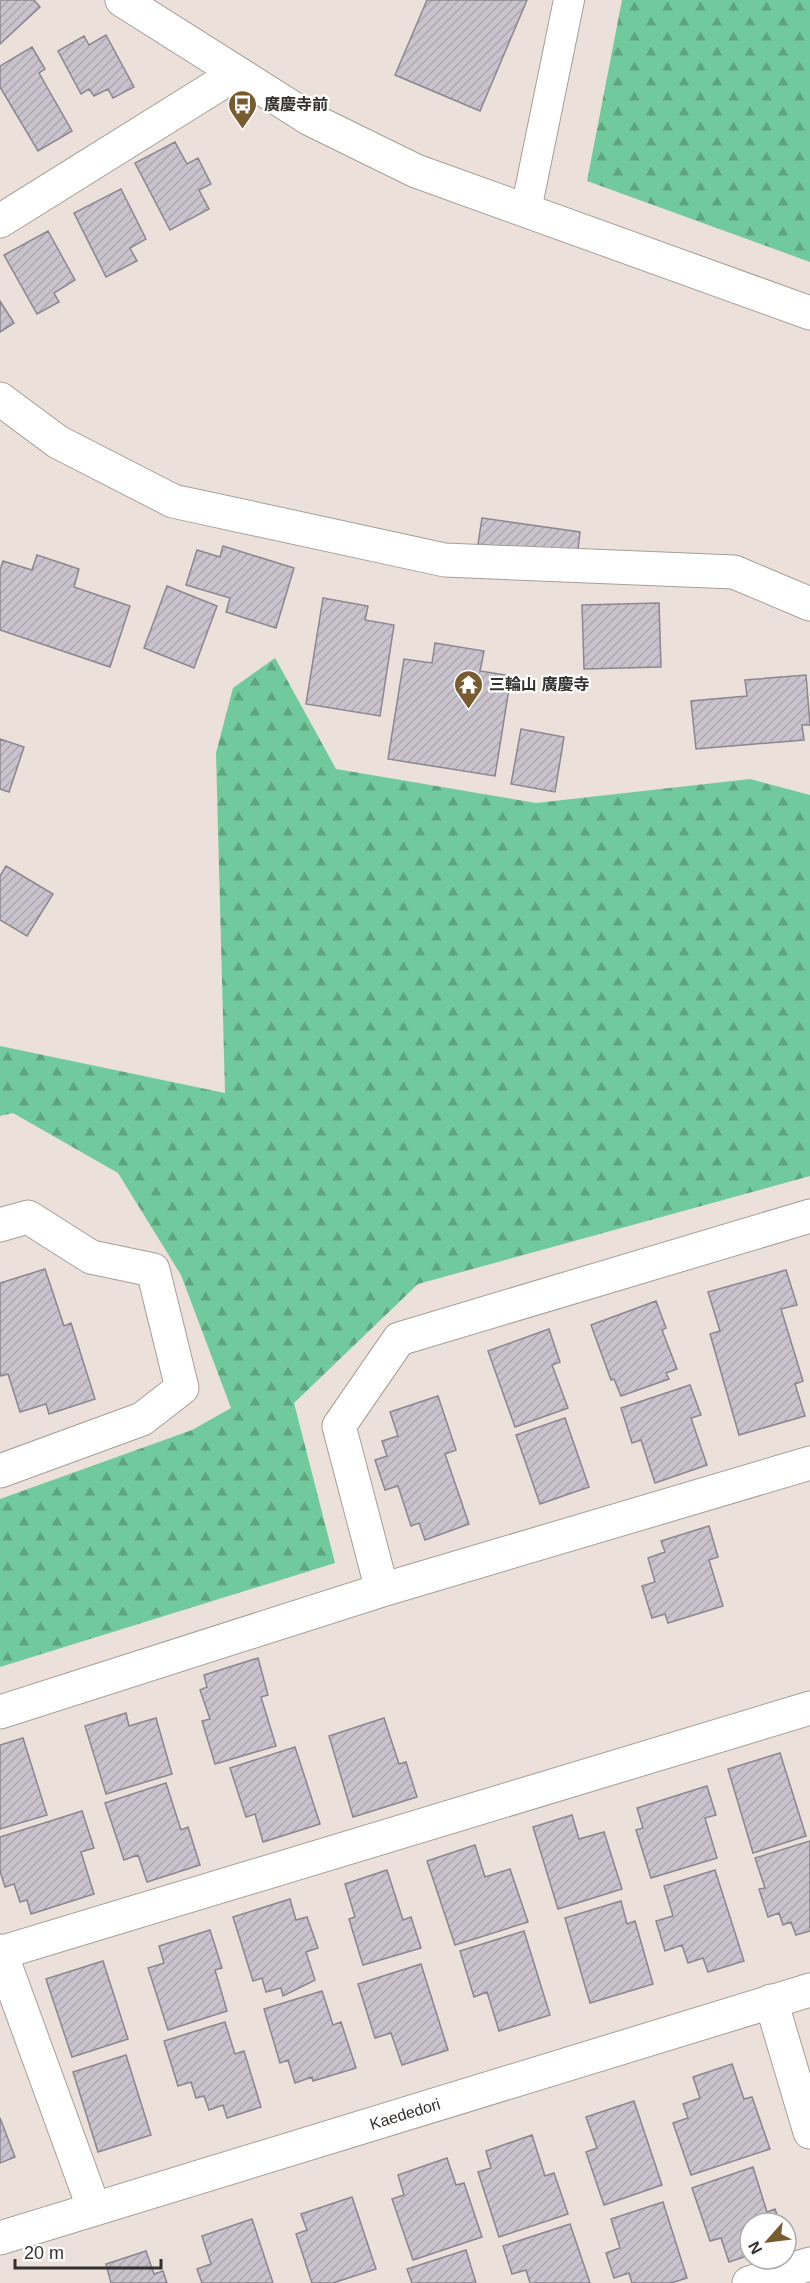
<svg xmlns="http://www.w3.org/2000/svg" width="810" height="2283" viewBox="0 0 810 2283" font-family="Arial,'Noto Sans JP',sans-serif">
<defs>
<pattern id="forest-firs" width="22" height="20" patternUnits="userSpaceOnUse" patternTransform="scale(1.5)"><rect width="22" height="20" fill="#71ca9d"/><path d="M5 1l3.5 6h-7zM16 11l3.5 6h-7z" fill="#5ea480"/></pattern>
<pattern id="building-hatch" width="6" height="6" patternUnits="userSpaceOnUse" patternTransform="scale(1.5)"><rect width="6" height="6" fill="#c9c3cd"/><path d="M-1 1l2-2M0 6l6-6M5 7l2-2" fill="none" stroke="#ada8b0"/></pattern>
</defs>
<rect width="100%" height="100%" fill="#ebe1da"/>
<path fill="url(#forest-firs)" d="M622,0H810V262L587,181Z
M275,658L336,769L536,803L750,779L810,795V1176L418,1284L294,1403L335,1563L0,1667V1499L192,1430L231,1408L181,1275L118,1173L13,1113L0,1116V1046L225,1093L216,753L233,688Z"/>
<path fill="url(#building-hatch)" stroke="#8b868f" stroke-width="1.5" d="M0,0H34L40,7L0,44Z
M427,0H527L480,111L395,75Z
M106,35L134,87L113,98L108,89L94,96L89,89L81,94L58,51L84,36L89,45Z
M32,47L45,69L39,73L72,131L38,151L0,87V66Z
M175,142L187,164L198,158L211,184L199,190L209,209L170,230L135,163Z
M121,189L146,239L130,248L137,261L106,277L74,213Z
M48,231L75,280L54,293L59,302L37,314L4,255Z
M0,301L14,323L0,332Z
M482,518L580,532L577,558L478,544Z
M223,546L294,568L276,628L226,612L230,598L186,585L197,550L220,557Z
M37,555L79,569L74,587L130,606L110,667L0,630V570L3,561L32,570Z
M167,586L217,606L194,668L144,648Z
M323,598L368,606L365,620L394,625L380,716L306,704Z
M659,603L661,667L584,669L582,605Z
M435,643L484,651L480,671L511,676L495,776L388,759L404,659L432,663Z
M806,675L810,725H802L804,740L696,749L691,701L747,696L745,680Z
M521,729L564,737L555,792L511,784Z
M0,739L24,747L9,792L0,789Z
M6,866L53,894L27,936L0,920V876Z
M45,1269L64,1326L71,1323L95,1399L49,1414L46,1404L20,1412L8,1374L1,1376L0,1372V1283Z
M786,1270L797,1305L781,1309L803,1381L795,1384L805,1416L739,1435L710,1334L720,1331L708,1292Z
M656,1301L666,1328L662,1330L677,1369L666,1373L669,1379L621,1396L614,1379L611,1380L591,1325Z
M549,1329L560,1362L552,1365L568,1408L515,1427L488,1351Z
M690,1385L701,1415L691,1418L707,1465L655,1483L641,1440L632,1443L621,1408Z
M438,1396L456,1450L445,1454L469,1524L425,1540L419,1523L411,1526L398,1486L385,1490L375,1460L387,1456L382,1441L398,1436L390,1412Z
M565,1418L589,1487L540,1504L516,1435Z
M709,1526L718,1557L709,1560L723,1606L668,1623L665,1614L652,1618L642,1586L655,1582L648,1558L665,1552L661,1541Z
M258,1658L268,1695L261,1697L276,1746L215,1764L202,1721L210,1719L200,1690L207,1687L204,1675Z
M126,1713L129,1726L156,1718L172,1774L106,1794L85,1726Z
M384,1718L399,1764L406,1762L417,1797L353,1817L329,1736Z
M23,1738L47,1815L0,1829V1745Z
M295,1747L320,1824L263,1842L255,1814L246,1817L230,1768Z
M780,1753L806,1836L753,1853L728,1769Z
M166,1783L181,1830L188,1827L200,1865L147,1882L138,1855L124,1860L105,1803Z
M707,1786L716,1815L705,1818L717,1858L651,1878L636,1830L643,1828L637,1808Z
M82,1811L94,1848L81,1852L94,1894L31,1914L27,1900L20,1902L14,1884L5,1887L0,1871V1837Z
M572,1815L579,1839L604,1832L622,1889L558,1909L533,1827Z
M810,1841V1931L796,1935L791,1922L783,1925L779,1913L768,1917L759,1889L765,1888L755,1858Z
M475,1845L485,1877L510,1869L528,1922L455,1945L427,1861Z
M387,1870L403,1920L411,1917L421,1948L363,1965L349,1919L355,1917L345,1884Z
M715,1870L744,1961L708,1972L703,1958L688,1963L682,1945L665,1951L656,1921L673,1916L664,1886Z
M290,1899L296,1920L307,1917L318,1948L306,1952L315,1980L283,1996L281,1988L266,1992L262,1978L253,1981L233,1917Z
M621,1901L627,1924L635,1921L653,1984L590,2003L565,1918Z
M210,1930L222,1968L215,1970L227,2011L168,2030L148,1968L164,1963L159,1946Z
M524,1931L550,2015L499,2031L487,1992L474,1997L460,1951Z
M103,1961L128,2039L72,2057L46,1979Z
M421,1964L448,2050L402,2065L391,2033L375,2038L358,1984Z
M322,1991L333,2025L341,2022L356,2068L313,2081L312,2077L295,2083L288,2060L280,2063L264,2009Z
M225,2022L235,2054L244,2051L261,2107L227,2118L223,2105L209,2110L204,2096L196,2098L191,2082L178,2086L164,2041Z
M126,2055L151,2135L98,2152L73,2072Z
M732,2064L744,2099L752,2097L770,2149L691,2175L673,2123L688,2118L683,2104L700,2098L693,2077Z
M634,2101L662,2185L604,2205L586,2152L597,2148L586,2117Z
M0,2118L15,2157L0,2163Z
M532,2135L545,2176L554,2173L568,2214L499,2237L478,2172L491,2168L486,2151Z
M447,2158L456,2185L464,2183L482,2237L413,2260L392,2199L404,2195L398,2175Z
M753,2167L767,2212L775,2209L780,2223H750V2255L729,2262L721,2238L710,2241L692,2188Z
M352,2197L376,2269L333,2283H312L296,2234L307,2230L301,2214Z
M663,2202L687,2278L671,2283H632L629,2273L614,2278L606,2253L620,2248L611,2219Z
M252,2219L273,2283H202L197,2269L211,2264L202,2236Z
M570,2224L590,2283H530L526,2270L512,2274L503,2246Z
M466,2250L476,2283H412L407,2269Z
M146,2251L154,2274L163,2271L167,2283H111L106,2264Z"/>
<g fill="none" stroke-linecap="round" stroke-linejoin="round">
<defs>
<path id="lane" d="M526,210L569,0"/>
<path id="street" d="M0,221L237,73
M0,399L58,442L173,501L445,560L734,572L810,604
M0,1225L28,1217L91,1257L153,1270L182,1388L142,1419L0,1471
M382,1590L339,1426L399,1339L810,1216
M0,1712L382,1590L810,1463
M0,1951L94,2209
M0,1953L810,1708
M771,2001L810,2132
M749,2283L810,2264"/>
<path id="secondary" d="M122,0L310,119L416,171L810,313
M0,2238L810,1990"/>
</defs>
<use href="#lane" stroke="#a79e97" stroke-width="32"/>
<use href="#street" stroke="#a79e97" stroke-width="35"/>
<use href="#secondary" stroke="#a79e97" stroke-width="35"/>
<use href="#lane" stroke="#fff" stroke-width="30"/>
<use href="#street" stroke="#fff" stroke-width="33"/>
<use href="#secondary" stroke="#fff" stroke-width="33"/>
</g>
<defs>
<symbol id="bus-pin" viewBox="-11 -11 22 30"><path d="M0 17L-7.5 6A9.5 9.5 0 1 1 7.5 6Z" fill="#785b2f" stroke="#fff"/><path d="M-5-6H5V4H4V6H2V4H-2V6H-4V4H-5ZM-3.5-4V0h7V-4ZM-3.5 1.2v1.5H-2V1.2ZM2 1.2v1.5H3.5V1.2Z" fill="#fff"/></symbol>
<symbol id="temple-pin" viewBox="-11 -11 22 30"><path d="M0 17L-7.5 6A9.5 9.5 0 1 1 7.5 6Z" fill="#785b2f" stroke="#fff"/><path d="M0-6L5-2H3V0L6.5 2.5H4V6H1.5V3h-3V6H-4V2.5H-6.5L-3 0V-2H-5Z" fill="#fff"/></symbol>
</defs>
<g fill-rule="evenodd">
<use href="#bus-pin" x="226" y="88" width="33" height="45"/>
<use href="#temple-pin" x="452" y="668" width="33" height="45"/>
</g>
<g text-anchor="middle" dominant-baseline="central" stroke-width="4.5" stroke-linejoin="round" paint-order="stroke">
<g font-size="16" font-weight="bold" fill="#34302d" stroke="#fff" text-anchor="start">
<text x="264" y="104">廣慶寺前</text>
<text x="489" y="684">三輪山 廣慶寺</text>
</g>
<g font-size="16" fill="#34302d" stroke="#fff">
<text transform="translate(405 2114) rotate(-17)">Kaededori</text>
</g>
</g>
<g transform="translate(768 2241) rotate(242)"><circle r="28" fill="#ffffff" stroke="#aeacab" stroke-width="1.5"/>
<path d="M0-4.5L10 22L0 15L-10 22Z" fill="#785b2f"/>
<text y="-9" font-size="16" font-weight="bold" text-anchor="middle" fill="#34302d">N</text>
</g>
<path d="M15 2259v9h146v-9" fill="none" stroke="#34302d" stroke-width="3"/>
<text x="24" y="2259" font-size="18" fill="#34302d" stroke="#ffffff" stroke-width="4.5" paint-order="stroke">20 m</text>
</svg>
